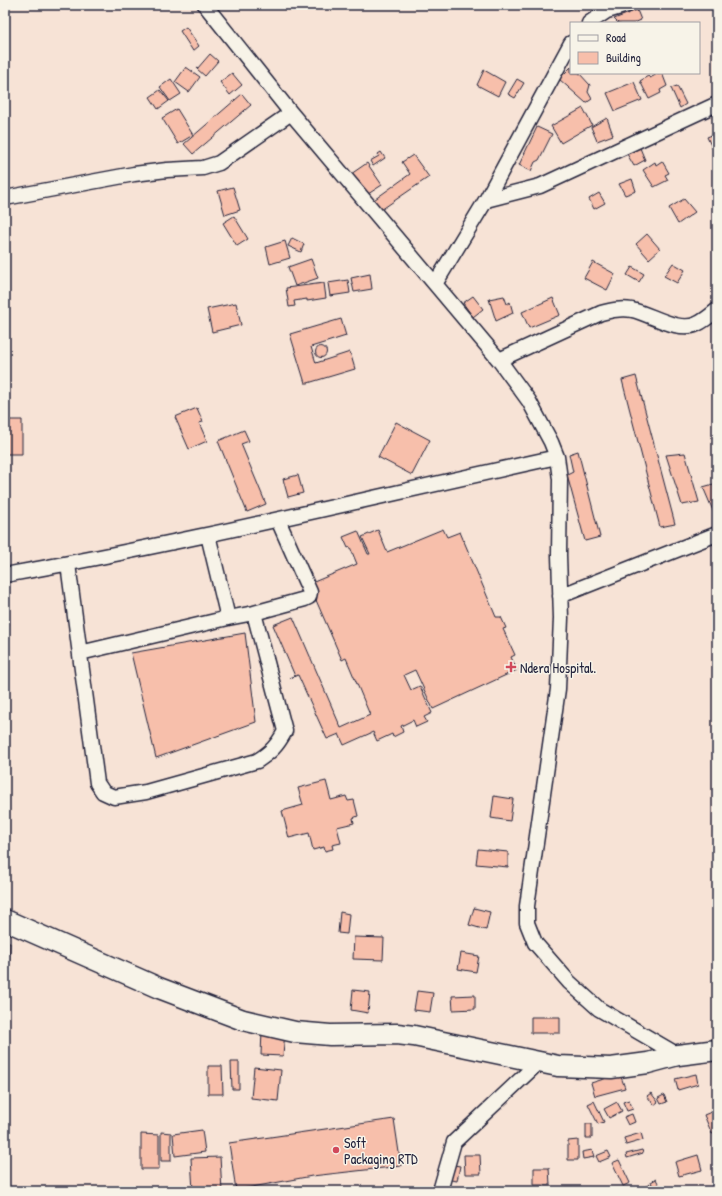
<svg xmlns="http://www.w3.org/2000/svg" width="722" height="1196" viewBox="0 0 722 1196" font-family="'Patrick Hand',sans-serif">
<rect width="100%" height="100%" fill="#f7e3d6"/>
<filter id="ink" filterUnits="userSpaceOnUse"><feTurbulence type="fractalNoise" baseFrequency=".025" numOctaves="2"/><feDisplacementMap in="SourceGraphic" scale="8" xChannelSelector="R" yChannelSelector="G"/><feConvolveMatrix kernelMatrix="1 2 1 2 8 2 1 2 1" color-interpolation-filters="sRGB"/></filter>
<g filter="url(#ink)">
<path fill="#f7bfab" stroke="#22223b" d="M637,10L641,20L634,23H618L614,19Z
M186,27L199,46L193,51L180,31Z
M210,54L218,61L205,76L197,69Z
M186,67L200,77L189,92L175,82Z
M571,67V73H579L590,85L588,92L592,99L586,103L559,79Z
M484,70L505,82L498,96L477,85Z
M232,73L242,85L230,95L220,82Z
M659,73H662L667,86L660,90L661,93L649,99L640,81L648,76L650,78Z
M171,79L181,94L170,101L160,87Z
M517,79L524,83L515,98L508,94Z
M634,82L642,100L615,111L607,93Z
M677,86L686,104L680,108L671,88Z
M160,90L169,101L158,109L150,97Z
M242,94L251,105L193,154L184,144Z
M583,108L592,125L561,143L551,126Z
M177,109L193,135L178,144L162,118Z
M607,118L613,135L597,141L591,127Z
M537,127L552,134L539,160L535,162L531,171L519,165Z
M717,133V153L715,154L707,137Z
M640,148L645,160L634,166L627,154Z
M381,152L385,158L373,166L370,161L379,156L378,154Z
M413,155L429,177L378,212L371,202L410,174L402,162Z
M662,161L669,173L665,175L668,180L654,187L643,170L655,162L656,165Z
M367,163L382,185L365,196L351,174Z
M632,179L636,191L625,195L619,184Z
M233,187L240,210L225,215L218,191Z
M599,193L605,203L594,209L589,199Z
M684,199L695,212L678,224L669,208Z
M234,216L248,239L237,246L223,223Z
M647,234L660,249L649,259L636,244Z
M292,238L304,244L301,252L288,246Z
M285,241L290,258L270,264L266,247Z
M311,259L318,278L295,286L288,267Z
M593,262L615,274L607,290L584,278Z
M673,263L685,270L677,283L664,276Z
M632,267L644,274L639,282L627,275Z
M370,274L372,289L354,292L351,278Z
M348,280L350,293L330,296L328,283Z
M324,283L326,298L307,301V299L294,301L295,306L289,307L286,288Z
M473,296L483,309L473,317L463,303Z
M504,296L507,304L510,302L513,313L496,321L489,299Z
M553,298L560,315L529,328L522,312Z
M236,303L241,325L212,332L207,309Z
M341,319L346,336L311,347L316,363L350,352L355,369L308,383H305L290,334Z
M315.5 352a5.5 5.5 0 1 1 11 0a5.5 5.5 0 1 1-11 0Z
M636,376L675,524L660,527L622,380Z
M197,408L203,422L199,423L207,441L189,449L175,417Z
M5,420H22V454H5Z
M396,422L430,440L412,475L378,457Z
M244,430L249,441L241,444L266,504L247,512L218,441Z
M578,451L600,537L585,541L567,475L573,472L569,454Z
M685,453L699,502L682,505L666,455Z
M298,475L303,493L288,497L283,479Z
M717,483V512L714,513L703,487Z
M443,529L447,537L460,532L496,617H501L506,628L503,629L515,655L511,657L517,670L433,709L415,670L404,675L411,690L420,686L432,713L424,717L427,722L416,727L413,720L401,726L403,732L393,737L392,734L377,741L373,732L344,745L339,734L327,739L298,675L290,678L295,676L273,625L293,617L341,728L370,715L346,658L342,660L309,584L357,564L350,547L348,548L343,537L358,531L368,554H370L362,537L378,530L387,552Z
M5,610H7L9,625L5,626Z
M245,633L256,722L156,758L131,653Z
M326,781L331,800L346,796L348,801L354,800L358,816L353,818L354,823L337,827L341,843L332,845L333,849L325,851L324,847L313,850L309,833L289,838L282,811L303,805L298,788Z
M494,796L513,799L510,821L491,818Z
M478,849L508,852V867L476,864Z
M474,908L490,912L486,930L469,925Z
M340,912L349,914L347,934L338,933Z
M354,937L384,938L383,960L353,959Z
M5,943H10L9,969L5,968Z
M461,953L479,956L476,972L458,969Z
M353,990L370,992L368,1013L351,1010Z
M417,991L433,993L430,1012L414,1010Z
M475,995V1009L453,1010L452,996Z
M531,1017H560V1033H531Z
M262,1030L285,1031L283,1056L261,1055Z
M231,1062H239V1089H232Z
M208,1066H222L223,1094H208Z
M254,1067L281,1070L278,1101L251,1098Z
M620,1074L625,1088L595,1096L591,1083Z
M696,1074L698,1084L678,1090L675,1079Z
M651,1093L658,1102L654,1105L647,1096Z
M664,1095L667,1102L661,1104L658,1098Z
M629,1100L633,1109L627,1111L623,1102Z
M594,1101L604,1122L598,1124L588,1104Z
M617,1102L622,1111L609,1118L604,1109Z
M716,1110L717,1132L712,1134L704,1115Z
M632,1114L635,1122L628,1125L624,1117Z
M394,1119L401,1166L312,1176L236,1190L229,1143Z
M586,1124H592V1138H586Z
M202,1130L205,1152L175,1156L173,1134Z
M161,1132L171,1133V1161H161Z
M641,1133L643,1140L626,1145L624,1138Z
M141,1134L159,1135V1169H141Z
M578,1140V1160H568V1141Z
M592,1150L594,1157L583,1159L582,1152Z
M642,1150L643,1153L627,1158L626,1154Z
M608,1151L611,1157L599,1162L596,1156Z
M464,1155H480L481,1174H465Z
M698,1155L702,1170L679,1176L675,1162Z
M220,1157L222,1191H193L191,1158Z
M619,1160L630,1183L623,1186L612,1163Z
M454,1165L460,1166L457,1181L451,1180Z
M534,1168H549L550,1185H534Z
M656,1179L662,1191H655L651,1182Z
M650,1184L651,1187L642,1191L641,1189Z"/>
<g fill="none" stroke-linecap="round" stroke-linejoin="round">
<defs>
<path id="street" d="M205,5L291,113L499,360L529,401L551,442L557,457L560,479L559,555L561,618L558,689L527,906V923L535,943L569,982L599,1009L678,1055
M589,23L607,11L627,5
M5,198L134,174L167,170L203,168L219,163L291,113
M486,200L540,186L717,104
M435,284L486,200L571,43
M499,360L601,313C612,310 621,308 632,310C651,314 678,333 697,324C704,321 711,315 717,310
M208,535L228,618
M68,564L97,783L103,792L114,797L146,792L257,761C271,752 277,746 285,731L254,613
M5,575C190,542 373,497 557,457
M560,596L717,534
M80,653L228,618L254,613L305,599L309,597L310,592L278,520
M440,1191L454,1142L539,1062"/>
<path id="secondary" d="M5,920L159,988L243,1020L295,1032L330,1035L397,1034L414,1036L558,1066L611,1068L648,1063L678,1055L717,1050"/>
</defs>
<use href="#street" stroke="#22223b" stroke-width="17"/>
<use href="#secondary" stroke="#22223b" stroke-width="23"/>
<use href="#street" stroke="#f7f3e8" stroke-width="14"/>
<use href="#secondary" stroke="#f7f3e8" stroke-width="20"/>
</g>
</g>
<g fill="#d1495b" stroke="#f7f3e8" stroke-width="1.5">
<path d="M509 661h4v4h4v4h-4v4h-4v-4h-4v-4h4z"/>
<circle cx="336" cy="1150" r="4"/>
</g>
<g text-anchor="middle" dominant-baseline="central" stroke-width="3" stroke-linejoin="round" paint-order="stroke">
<g font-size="14" fill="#22223b" stroke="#f7f3e8" text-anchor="start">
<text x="520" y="667">Ndera Hospital.</text>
<text x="344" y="1142">Soft<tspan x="344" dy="16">Packaging RTD</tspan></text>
</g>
</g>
<rect width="722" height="1196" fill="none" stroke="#f7f3e8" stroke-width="20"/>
<rect x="10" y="10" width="702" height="1176" fill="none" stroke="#22223b" stroke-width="1.5" filter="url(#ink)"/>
<rect x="570" y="22" width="130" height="52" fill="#f7f3e8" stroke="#a29fa3"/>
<rect x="578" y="35" width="20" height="6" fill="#f7f3e8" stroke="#a29fa3"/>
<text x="606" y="42" font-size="12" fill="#22223b">Road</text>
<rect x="578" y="52" width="20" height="12" fill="#f7bfab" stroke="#a29fa3"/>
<text x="606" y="62" font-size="12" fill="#22223b">Building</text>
</svg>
